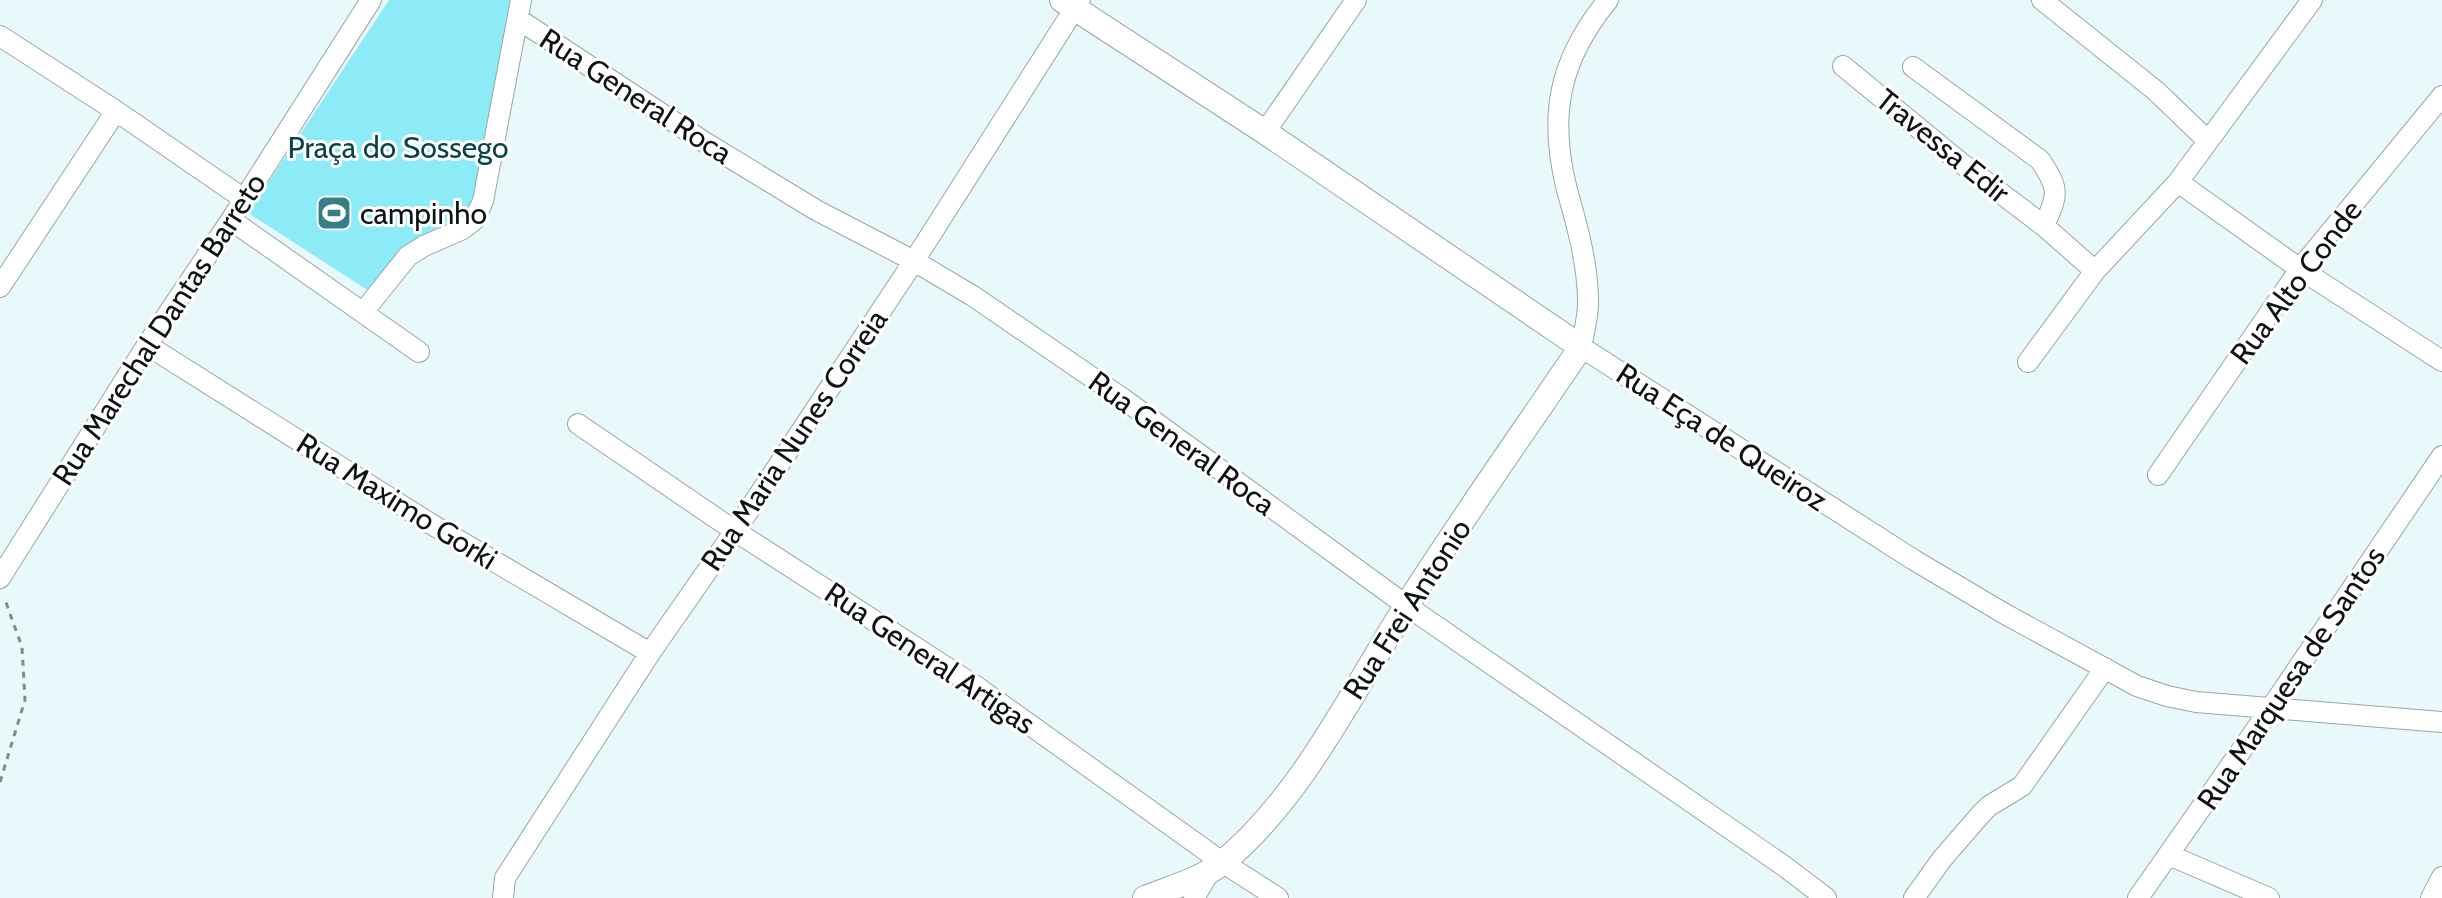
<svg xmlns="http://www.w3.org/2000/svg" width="2442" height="898" viewBox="0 0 2442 898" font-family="Cabin,sans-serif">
<rect width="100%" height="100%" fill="#e9f8fa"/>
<path fill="#8debf7" d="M389,0H515L477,201L448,222L421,237L369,291L248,213Z"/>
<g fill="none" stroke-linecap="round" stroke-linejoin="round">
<defs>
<path id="minor" d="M1608,0C1559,60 1548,115 1567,190C1577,225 1587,261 1588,298C1589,315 1584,331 1581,347L1914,560L2005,614L2137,686L2167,696L2196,702L2442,722
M2042,0L2156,91L2208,141
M518,19L706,143L816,210L914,261L973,296L1122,398L1407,606L1784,866L1826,898
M0,36L116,111L244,199
M1843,66L1961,163L2044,226L2095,271
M1913,67L2040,160C2060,190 2058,194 2044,226
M1265,132L1356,0
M2178,182L2300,269L2442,361
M231,220L419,352
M0,287L116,111
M364,311L408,256L424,246L463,229L474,220L483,201L521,0
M147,345L431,524L650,653
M2028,362L2095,271L2178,182L2312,0
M578,424L735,531L977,687L1222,862L1278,898
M2158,475L2300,269L2442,96
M0,578L147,345L231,220L371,0
M2169,855L2269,898
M503,898L505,878L650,653L735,531L914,261L1080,0
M1194,898L1210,871
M1914,898L1942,859L1981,814L1989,806L2022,786L2105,668
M2138,898L2271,708L2442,456
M2431,898L2442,877"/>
<path id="tertiary" d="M1062,0L1265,132L1581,347C1522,434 1461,520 1405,608C1351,694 1301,798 1222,863C1200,880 1170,888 1145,898"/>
</defs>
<use href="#minor" stroke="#98a6a7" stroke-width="22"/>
<use href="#tertiary" stroke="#98a6a7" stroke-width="26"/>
<path stroke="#818c8d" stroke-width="3" stroke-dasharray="6 6" stroke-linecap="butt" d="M0,782L25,700L22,647L4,597"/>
<use href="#minor" stroke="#fff" stroke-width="20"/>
<use href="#tertiary" stroke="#fff" stroke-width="24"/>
</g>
<defs>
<symbol id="stadium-square" viewBox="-11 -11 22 22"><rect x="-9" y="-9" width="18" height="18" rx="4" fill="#377e87" stroke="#fff"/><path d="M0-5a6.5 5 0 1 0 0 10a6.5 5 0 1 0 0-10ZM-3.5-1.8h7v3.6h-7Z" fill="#fff"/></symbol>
</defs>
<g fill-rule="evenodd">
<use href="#stadium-square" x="314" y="193" width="40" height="40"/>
</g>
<g text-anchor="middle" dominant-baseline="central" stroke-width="6" stroke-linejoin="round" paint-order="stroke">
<g font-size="30" fill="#0d1212" stroke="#fff">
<text transform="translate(636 96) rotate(33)">Rua General Roca</text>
<text transform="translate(1943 146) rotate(39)">Travessa Edir</text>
<text transform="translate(2296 282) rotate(-53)">Rua Alto Conde</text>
<text transform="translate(159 329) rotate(-57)">Rua Marechal Dantas Barreto</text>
<text transform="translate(1722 437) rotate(33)">Rua Eça de Queiroz</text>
<text transform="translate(794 440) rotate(-56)">Rua Maria Nunes Correia</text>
<text transform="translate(1182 443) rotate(36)">Rua General Roca</text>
<text transform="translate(397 501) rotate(32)">Rua Maximo Gorki</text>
<text transform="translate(1407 609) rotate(-57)">Rua Frei Antonio</text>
<text transform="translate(930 658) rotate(34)">Rua General Artigas</text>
<text transform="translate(2291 678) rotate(-56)">Rua Marquesa de Santos</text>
</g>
<g font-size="30" fill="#074349" stroke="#fff">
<text x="398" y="147">Praça do Sossego</text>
</g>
<g font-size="30" fill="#0d1212" stroke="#fff" text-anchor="start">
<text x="360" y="213">campinho</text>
</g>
</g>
</svg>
